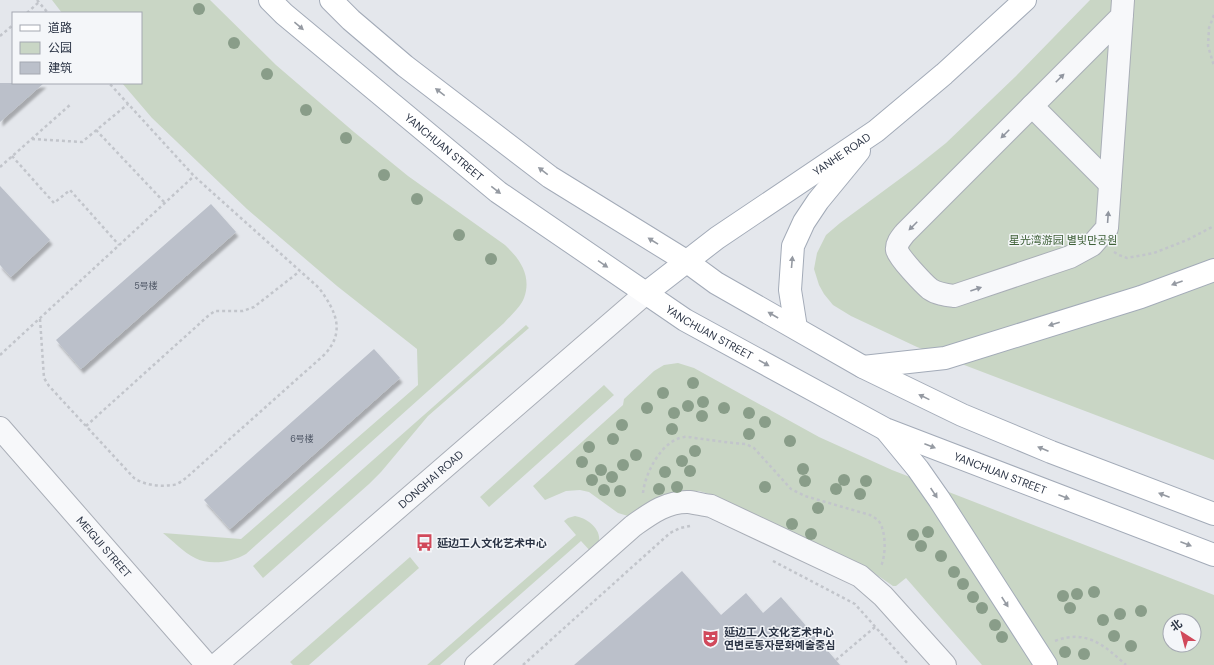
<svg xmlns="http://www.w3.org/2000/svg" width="1214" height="665" viewBox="0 0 1214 665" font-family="'DM Sans','Noto Sans SC','Noto Sans KR',sans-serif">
<defs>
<filter id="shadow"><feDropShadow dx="2.5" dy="4.5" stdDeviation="1" flood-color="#0004"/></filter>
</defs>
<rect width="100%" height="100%" fill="#e4e7ec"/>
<path fill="#c9d6c5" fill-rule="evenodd" d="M52,0H210L276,65L354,132L408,176L505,245C520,259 532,276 524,298C520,308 510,316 504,323L246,554C232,562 210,566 195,558C183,552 173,541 163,533L241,539L418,385L417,349L337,286L247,209L152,118L122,83H141V13H62Z
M1090,0H1214V460L917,347L851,316L833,305L824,294L819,285L814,269L817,253L826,235L840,223L916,167L946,143L1015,77Z
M526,325L529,328L428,416L381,472L369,484L263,578L253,566Z
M678,363L694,368L819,437L892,470L1214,595V665H982L906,578L896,586H893L874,573L713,495L699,491L679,494L640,514L628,516L618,513L589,492L580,490L566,491L545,500L533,486L623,405L624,399L654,371L664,365ZM1170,621H1194V645H1170Z
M604,385L614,395L489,507L480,497Z
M575,516C587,518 604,530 598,545C597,547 594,550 592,553L581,541L440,665H427L576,535L564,521L568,518Z
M410,557L419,568L309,665H293L290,662Z"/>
<path fill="#bbc0ca" filter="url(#shadow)" d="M0,83H44L0,122Z
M0,186L50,240L11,277L0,265Z
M211,204L236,232L81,369L56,340Z
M374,349L400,378L230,529L204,500Z
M682,571L721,615L746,593L763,613L781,597L840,665H574Z"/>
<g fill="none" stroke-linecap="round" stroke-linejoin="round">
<defs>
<g id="minor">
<path d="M1122,16L905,233C901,238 896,244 897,250C898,257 924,284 930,289C937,294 946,295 954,296L1070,257L1092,245L1107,228C1112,152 1118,76 1123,0"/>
<path d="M1032,106L1110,184"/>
<path id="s1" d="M0,428L207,665"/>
<path id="s2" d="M216,665L646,293"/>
<path d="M476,665L633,526C650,514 667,501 689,502C696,503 704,505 711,506L860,576L883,596L945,665"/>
</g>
<g id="major">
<path id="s3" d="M270,0L284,14L498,192L685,320L885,429L1214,555"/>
<path d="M331,0L351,20L405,66L550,177L686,261L716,283L863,367L962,415L1051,452L1214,514"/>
<path id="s4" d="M646,293L717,238L876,131L944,74L1025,0"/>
<path d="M796,328L790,290L793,246L804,222L818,201L859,151"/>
<path d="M863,367L945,358L1141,297L1214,270"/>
<path d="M886,430L918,469L939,499L1046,665"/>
</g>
</defs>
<use href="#minor" stroke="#a9aeb7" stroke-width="24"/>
<use href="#major" stroke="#a3abb8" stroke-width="24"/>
<path stroke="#c2c5cb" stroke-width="2.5" stroke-dasharray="3 3" stroke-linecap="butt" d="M37,0L48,13
M27,13L39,2
M1214,15L1209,28L1208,46L1214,66
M0,36L13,25
M96,130L165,203
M32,139L82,142L128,104
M12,156L54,203L70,190L119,245
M0,167L71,104
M1114,252L1119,255L1127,258L1154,253L1187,240L1214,226
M40,319L44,378L49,386L134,478C144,485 160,487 172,485C177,485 182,481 186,478L324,355C346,332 336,311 319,288L194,176L109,83
M0,355L194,176
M86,426L208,316L215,311H243L254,307L300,271
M643,493C645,473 662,440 684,437C690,436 697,439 703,439C717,441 731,443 746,444L754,448L791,489L805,496L870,515C873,517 878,519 880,523C886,533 886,555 881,566
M773,561L855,604L909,665
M1055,641C1086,629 1104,645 1126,665
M836,660L875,627
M523,665L670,533L680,528L690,526"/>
<use href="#minor" stroke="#f7f8fa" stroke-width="22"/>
<use href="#major" stroke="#fff" stroke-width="22"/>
</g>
<g fill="#899d89">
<circle cx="199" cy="9" r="6"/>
<circle cx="234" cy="43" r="6"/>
<circle cx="267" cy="74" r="6"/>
<circle cx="306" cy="110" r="6"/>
<circle cx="346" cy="138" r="6"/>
<circle cx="384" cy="175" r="6"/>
<circle cx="417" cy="199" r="6"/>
<circle cx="459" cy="235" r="6"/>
<circle cx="491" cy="259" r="6"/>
<circle cx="693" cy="383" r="6"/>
<circle cx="663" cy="393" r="6"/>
<circle cx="703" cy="402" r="6"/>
<circle cx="688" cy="406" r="6"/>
<circle cx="647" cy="408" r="6"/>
<circle cx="724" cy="408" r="6"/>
<circle cx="674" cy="413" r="6"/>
<circle cx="749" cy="413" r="6"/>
<circle cx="702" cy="416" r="6"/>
<circle cx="765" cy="422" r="6"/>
<circle cx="622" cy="425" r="6"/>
<circle cx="672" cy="429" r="6"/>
<circle cx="749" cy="434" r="6"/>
<circle cx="613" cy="439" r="6"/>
<circle cx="790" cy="441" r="6"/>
<circle cx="589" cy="447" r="6"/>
<circle cx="695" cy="451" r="6"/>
<circle cx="636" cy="455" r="6"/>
<circle cx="682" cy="461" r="6"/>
<circle cx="582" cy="462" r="6"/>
<circle cx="623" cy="465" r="6"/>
<circle cx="803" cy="469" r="6"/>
<circle cx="601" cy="470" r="6"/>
<circle cx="690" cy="471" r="6"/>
<circle cx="665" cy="472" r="6"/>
<circle cx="612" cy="477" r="6"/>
<circle cx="592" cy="480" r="6"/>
<circle cx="844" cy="480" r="6"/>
<circle cx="805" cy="481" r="6"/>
<circle cx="866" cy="481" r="6"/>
<circle cx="677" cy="487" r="6"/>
<circle cx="765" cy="487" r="6"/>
<circle cx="659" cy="489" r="6"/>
<circle cx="836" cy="489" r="6"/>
<circle cx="604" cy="490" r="6"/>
<circle cx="620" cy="491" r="6"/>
<circle cx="860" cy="494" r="6"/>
<circle cx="818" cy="508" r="6"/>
<circle cx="792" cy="524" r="6"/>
<circle cx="928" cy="532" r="6"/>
<circle cx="811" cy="534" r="6"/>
<circle cx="913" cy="535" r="6"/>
<circle cx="921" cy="546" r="6"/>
<circle cx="941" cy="556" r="6"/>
<circle cx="954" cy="572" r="6"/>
<circle cx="963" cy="584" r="6"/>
<circle cx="1094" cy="592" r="6"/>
<circle cx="1077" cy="594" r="6"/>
<circle cx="1063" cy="596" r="6"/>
<circle cx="973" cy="597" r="6"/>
<circle cx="982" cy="608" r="6"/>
<circle cx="1070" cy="608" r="6"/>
<circle cx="1141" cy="611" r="6"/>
<circle cx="1120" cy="614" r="6"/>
<circle cx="1103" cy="620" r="6"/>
<circle cx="995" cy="625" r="6"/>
<circle cx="1114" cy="636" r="6"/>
<circle cx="1002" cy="637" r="6"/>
<circle cx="1131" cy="646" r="6"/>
<circle cx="1065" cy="652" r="6"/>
<circle cx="1084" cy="654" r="6"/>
</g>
<defs><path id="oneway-solid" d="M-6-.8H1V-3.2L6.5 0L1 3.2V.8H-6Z"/></defs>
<g fill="#959aa2">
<use href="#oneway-solid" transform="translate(299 26) rotate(40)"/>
<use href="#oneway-solid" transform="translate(440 92) rotate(-142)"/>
<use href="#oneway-solid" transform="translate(543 171) rotate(-143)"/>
<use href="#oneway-solid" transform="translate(496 190) rotate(38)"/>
<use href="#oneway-solid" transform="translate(653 241) rotate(-148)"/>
<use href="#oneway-solid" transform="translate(792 262) rotate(-85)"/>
<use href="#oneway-solid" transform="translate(603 264) rotate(34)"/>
<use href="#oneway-solid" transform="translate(1177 283) rotate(160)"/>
<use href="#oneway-solid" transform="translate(773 315) rotate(-150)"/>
<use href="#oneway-solid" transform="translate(1054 324) rotate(163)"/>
<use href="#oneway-solid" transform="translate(764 363) rotate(29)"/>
<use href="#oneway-solid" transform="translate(924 397) rotate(-154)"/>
<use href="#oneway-solid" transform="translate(930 446) rotate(21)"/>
<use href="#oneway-solid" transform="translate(1043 449) rotate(-157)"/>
<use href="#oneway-solid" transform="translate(934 493) rotate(56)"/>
<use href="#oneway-solid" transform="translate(1164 495) rotate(-159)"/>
<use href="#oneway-solid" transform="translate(1064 497) rotate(21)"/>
<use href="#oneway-solid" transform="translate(1186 544) rotate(21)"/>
<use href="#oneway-solid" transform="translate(1005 602) rotate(57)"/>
</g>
<g fill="#9196a0">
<use href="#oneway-solid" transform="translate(1060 78) rotate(-45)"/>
<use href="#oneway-solid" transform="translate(1005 134) rotate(135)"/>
<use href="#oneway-solid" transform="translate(1108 217) rotate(-86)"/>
<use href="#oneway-solid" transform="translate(913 226) rotate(135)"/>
<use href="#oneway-solid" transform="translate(976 289) rotate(-19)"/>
</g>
<defs>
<symbol id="bus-bare" viewBox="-9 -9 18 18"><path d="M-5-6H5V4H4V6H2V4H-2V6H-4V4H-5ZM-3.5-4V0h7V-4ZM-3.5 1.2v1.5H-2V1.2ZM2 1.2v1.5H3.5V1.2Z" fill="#d1495b" stroke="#f4f6f9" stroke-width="2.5" paint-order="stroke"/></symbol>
<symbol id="theatre-bare" viewBox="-9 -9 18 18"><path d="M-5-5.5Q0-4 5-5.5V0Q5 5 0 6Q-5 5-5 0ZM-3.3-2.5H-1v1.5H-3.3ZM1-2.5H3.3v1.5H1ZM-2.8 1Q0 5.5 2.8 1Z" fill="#d1495b" stroke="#f4f6f9" stroke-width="2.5" paint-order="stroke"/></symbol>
</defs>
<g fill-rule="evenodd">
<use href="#bus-bare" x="412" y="530" width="25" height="25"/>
<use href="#theatre-bare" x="698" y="626" width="25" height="25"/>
</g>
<g text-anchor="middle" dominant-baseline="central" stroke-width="3" stroke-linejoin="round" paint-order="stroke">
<g font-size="9" fill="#4f5766">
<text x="146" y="286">5号楼</text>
<text x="302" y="439">6号楼</text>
</g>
<g font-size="11" fill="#2b3445" stroke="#f4f6f9">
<text stroke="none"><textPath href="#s3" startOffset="228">YANCHUAN STREET</textPath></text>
<text stroke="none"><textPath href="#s4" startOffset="240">YANHE ROAD</textPath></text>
<text stroke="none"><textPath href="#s3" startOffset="552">YANCHUAN STREET</textPath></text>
<text stroke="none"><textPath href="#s3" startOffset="876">YANCHUAN STREET</textPath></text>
<text stroke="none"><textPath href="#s2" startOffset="284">DONGHAI ROAD</textPath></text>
<text stroke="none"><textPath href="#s1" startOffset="158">MEIGUI STREET</textPath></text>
</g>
<g font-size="11" fill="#3f6138" stroke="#f4f6f9">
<text x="1063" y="240">星光湾游园 별빛만공원</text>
</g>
<g font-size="11" font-weight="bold" fill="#2b3445" stroke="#f4f6f9" text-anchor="start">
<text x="437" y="543">延边工人文化艺术中心</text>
<text x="724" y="632">延边工人文化艺术中心<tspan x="724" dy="13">연변로동자문화예술중심</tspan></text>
</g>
</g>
<rect x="12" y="12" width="130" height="72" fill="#f4f6f9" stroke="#a4a8b1"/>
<rect x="20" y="25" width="20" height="6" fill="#ffffff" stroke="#a4a8b1"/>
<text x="48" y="32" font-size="12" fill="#2b3445">道路</text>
<rect x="20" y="42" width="20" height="12" fill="#c9d6c5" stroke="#a4a8b1"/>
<text x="48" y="52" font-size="12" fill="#2b3445">公园</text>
<rect x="20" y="62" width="20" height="12" fill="#bbc0ca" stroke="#a4a8b1"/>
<text x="48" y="72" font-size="12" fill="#2b3445">建筑</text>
<g transform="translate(1182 633) rotate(324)"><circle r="19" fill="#f4f6f9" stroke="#a4a8b1"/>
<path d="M0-3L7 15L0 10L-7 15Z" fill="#d1495b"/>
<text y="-6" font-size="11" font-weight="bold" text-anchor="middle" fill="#2b3445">北</text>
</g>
</svg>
